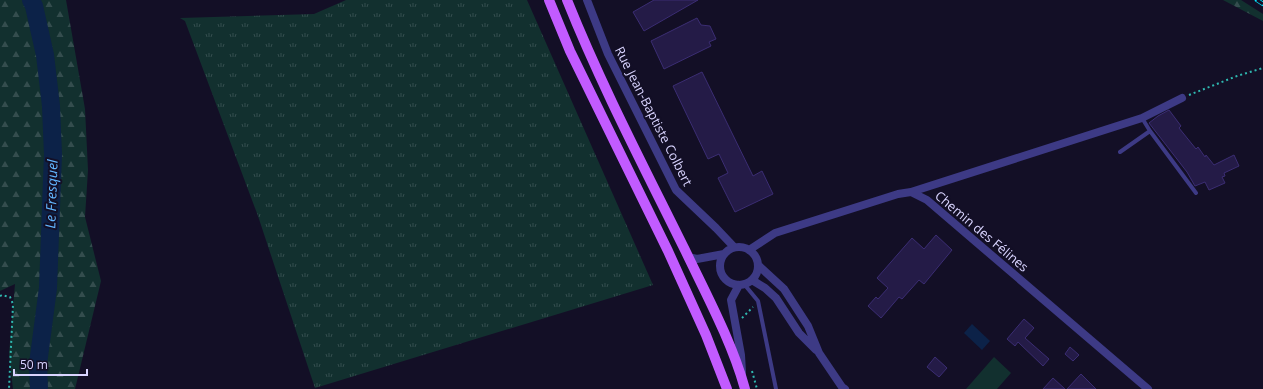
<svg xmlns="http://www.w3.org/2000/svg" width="1263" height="389" viewBox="0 0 1263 389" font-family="'Open Sans',sans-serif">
<defs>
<pattern id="grass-tufts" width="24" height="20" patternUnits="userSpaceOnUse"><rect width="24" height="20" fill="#12302f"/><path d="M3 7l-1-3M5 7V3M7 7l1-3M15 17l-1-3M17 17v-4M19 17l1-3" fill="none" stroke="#344d4e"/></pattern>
<pattern id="forest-firs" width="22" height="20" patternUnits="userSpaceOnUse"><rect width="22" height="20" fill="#12302f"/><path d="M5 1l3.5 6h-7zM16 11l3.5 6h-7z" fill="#344d4e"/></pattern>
</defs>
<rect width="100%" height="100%" fill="#130f26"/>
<path fill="url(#grass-tufts)" d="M346,0H527L653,285L315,388L258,216L185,21L180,18L314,14Z"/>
<path fill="url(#forest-firs)" d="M0,0H66L85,109L88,170L85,217L101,281L75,389H13L9,354L15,284L0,291Z
M1223,0H1241L1263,14V21Z"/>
<path fill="#12302f" d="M994,357L1011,373L997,389H966Z"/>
<path fill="#0c2248" d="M972,324L990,341L982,350L964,333Z"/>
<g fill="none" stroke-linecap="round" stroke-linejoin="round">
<path stroke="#0c2248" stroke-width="18" d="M31,0L34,6L45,55L51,106L53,154L48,288L38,364L39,389"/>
</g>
<path fill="#241b47" stroke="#3b2d73" d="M654,0H698L644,31L633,12Z
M697,18L701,25L710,26L716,39L709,42L711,46L664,69L651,41Z
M702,72L753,176L762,171L773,194L735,212L718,178L728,173L719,154L708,159L673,86Z
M1169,110L1181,126L1179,128L1196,149L1198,147L1205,157L1206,155L1214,165L1234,155L1239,166L1224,173L1225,176L1222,177L1225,183L1209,190L1205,182L1195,186L1187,172L1149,123L1158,116Z
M936,235L952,250L924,284L919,280L902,299L899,297L881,318L868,306L876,297L878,299L888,288L877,278L912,238L924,249Z
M1024,319L1034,328L1025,338L1049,359L1043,366L1018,342L1015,346L1007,339Z
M1070,347L1079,355L1073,361L1065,354Z
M935,357L947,368L939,377L927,367Z
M1081,374L1096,389H1067Z
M1053,378L1065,389H1043Z"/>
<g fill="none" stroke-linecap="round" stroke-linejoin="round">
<path stroke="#2fb8b0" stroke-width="2" stroke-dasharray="2 3" stroke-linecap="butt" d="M1189,95L1237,76L1263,68
M0,296L2,295L10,297L13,304L9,389
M742,318L753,307
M752,371L757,389"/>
<path stroke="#3d3a85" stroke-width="4" d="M1150,131L1196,193
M1120,152L1150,131L1142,118
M744,284L758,301L776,389"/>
<path stroke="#3d3a85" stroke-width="8" d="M587,0L608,54L676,190L716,228L734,247
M911,192L1142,118L1182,98
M720 266a19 19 0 1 1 38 0a19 19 0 1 1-38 0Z
M749,250L775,233L898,194L911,192L927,200L1148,389
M688,257L697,259L724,254
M758,265L784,289L808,326L819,353L842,387L845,389
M752,280L765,288L776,298L799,333L816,350
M739,285L731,300L741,355L742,372"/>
<path stroke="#c25bff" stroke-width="10" d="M549,0L570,51L668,251L706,335L727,389
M567,0C601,85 644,167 685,250C706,294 732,342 745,389"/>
<defs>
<path id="rail" d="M1257,0L1263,4"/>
</defs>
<use href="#rail" stroke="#00e5ff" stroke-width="4.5"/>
<use href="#rail" stroke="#130f26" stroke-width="3" stroke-dasharray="9" stroke-linecap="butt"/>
</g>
<g text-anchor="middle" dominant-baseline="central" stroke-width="4" stroke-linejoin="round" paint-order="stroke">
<g font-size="13" fill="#d9d4ff" stroke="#130f26">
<text transform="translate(654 116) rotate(63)">Rue Jean-Baptiste Colbert</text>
<text transform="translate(982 231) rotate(40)">Chemin des Félines</text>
</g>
<g font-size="14" font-style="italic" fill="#62b6ff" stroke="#130f26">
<text transform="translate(51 194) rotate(-88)">Le Fresquel</text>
</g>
</g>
<path d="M14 369v6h73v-6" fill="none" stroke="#d9d4ff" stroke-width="2"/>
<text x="20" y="369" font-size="12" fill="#d9d4ff" stroke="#130f26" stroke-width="3" paint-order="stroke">50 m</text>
</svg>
